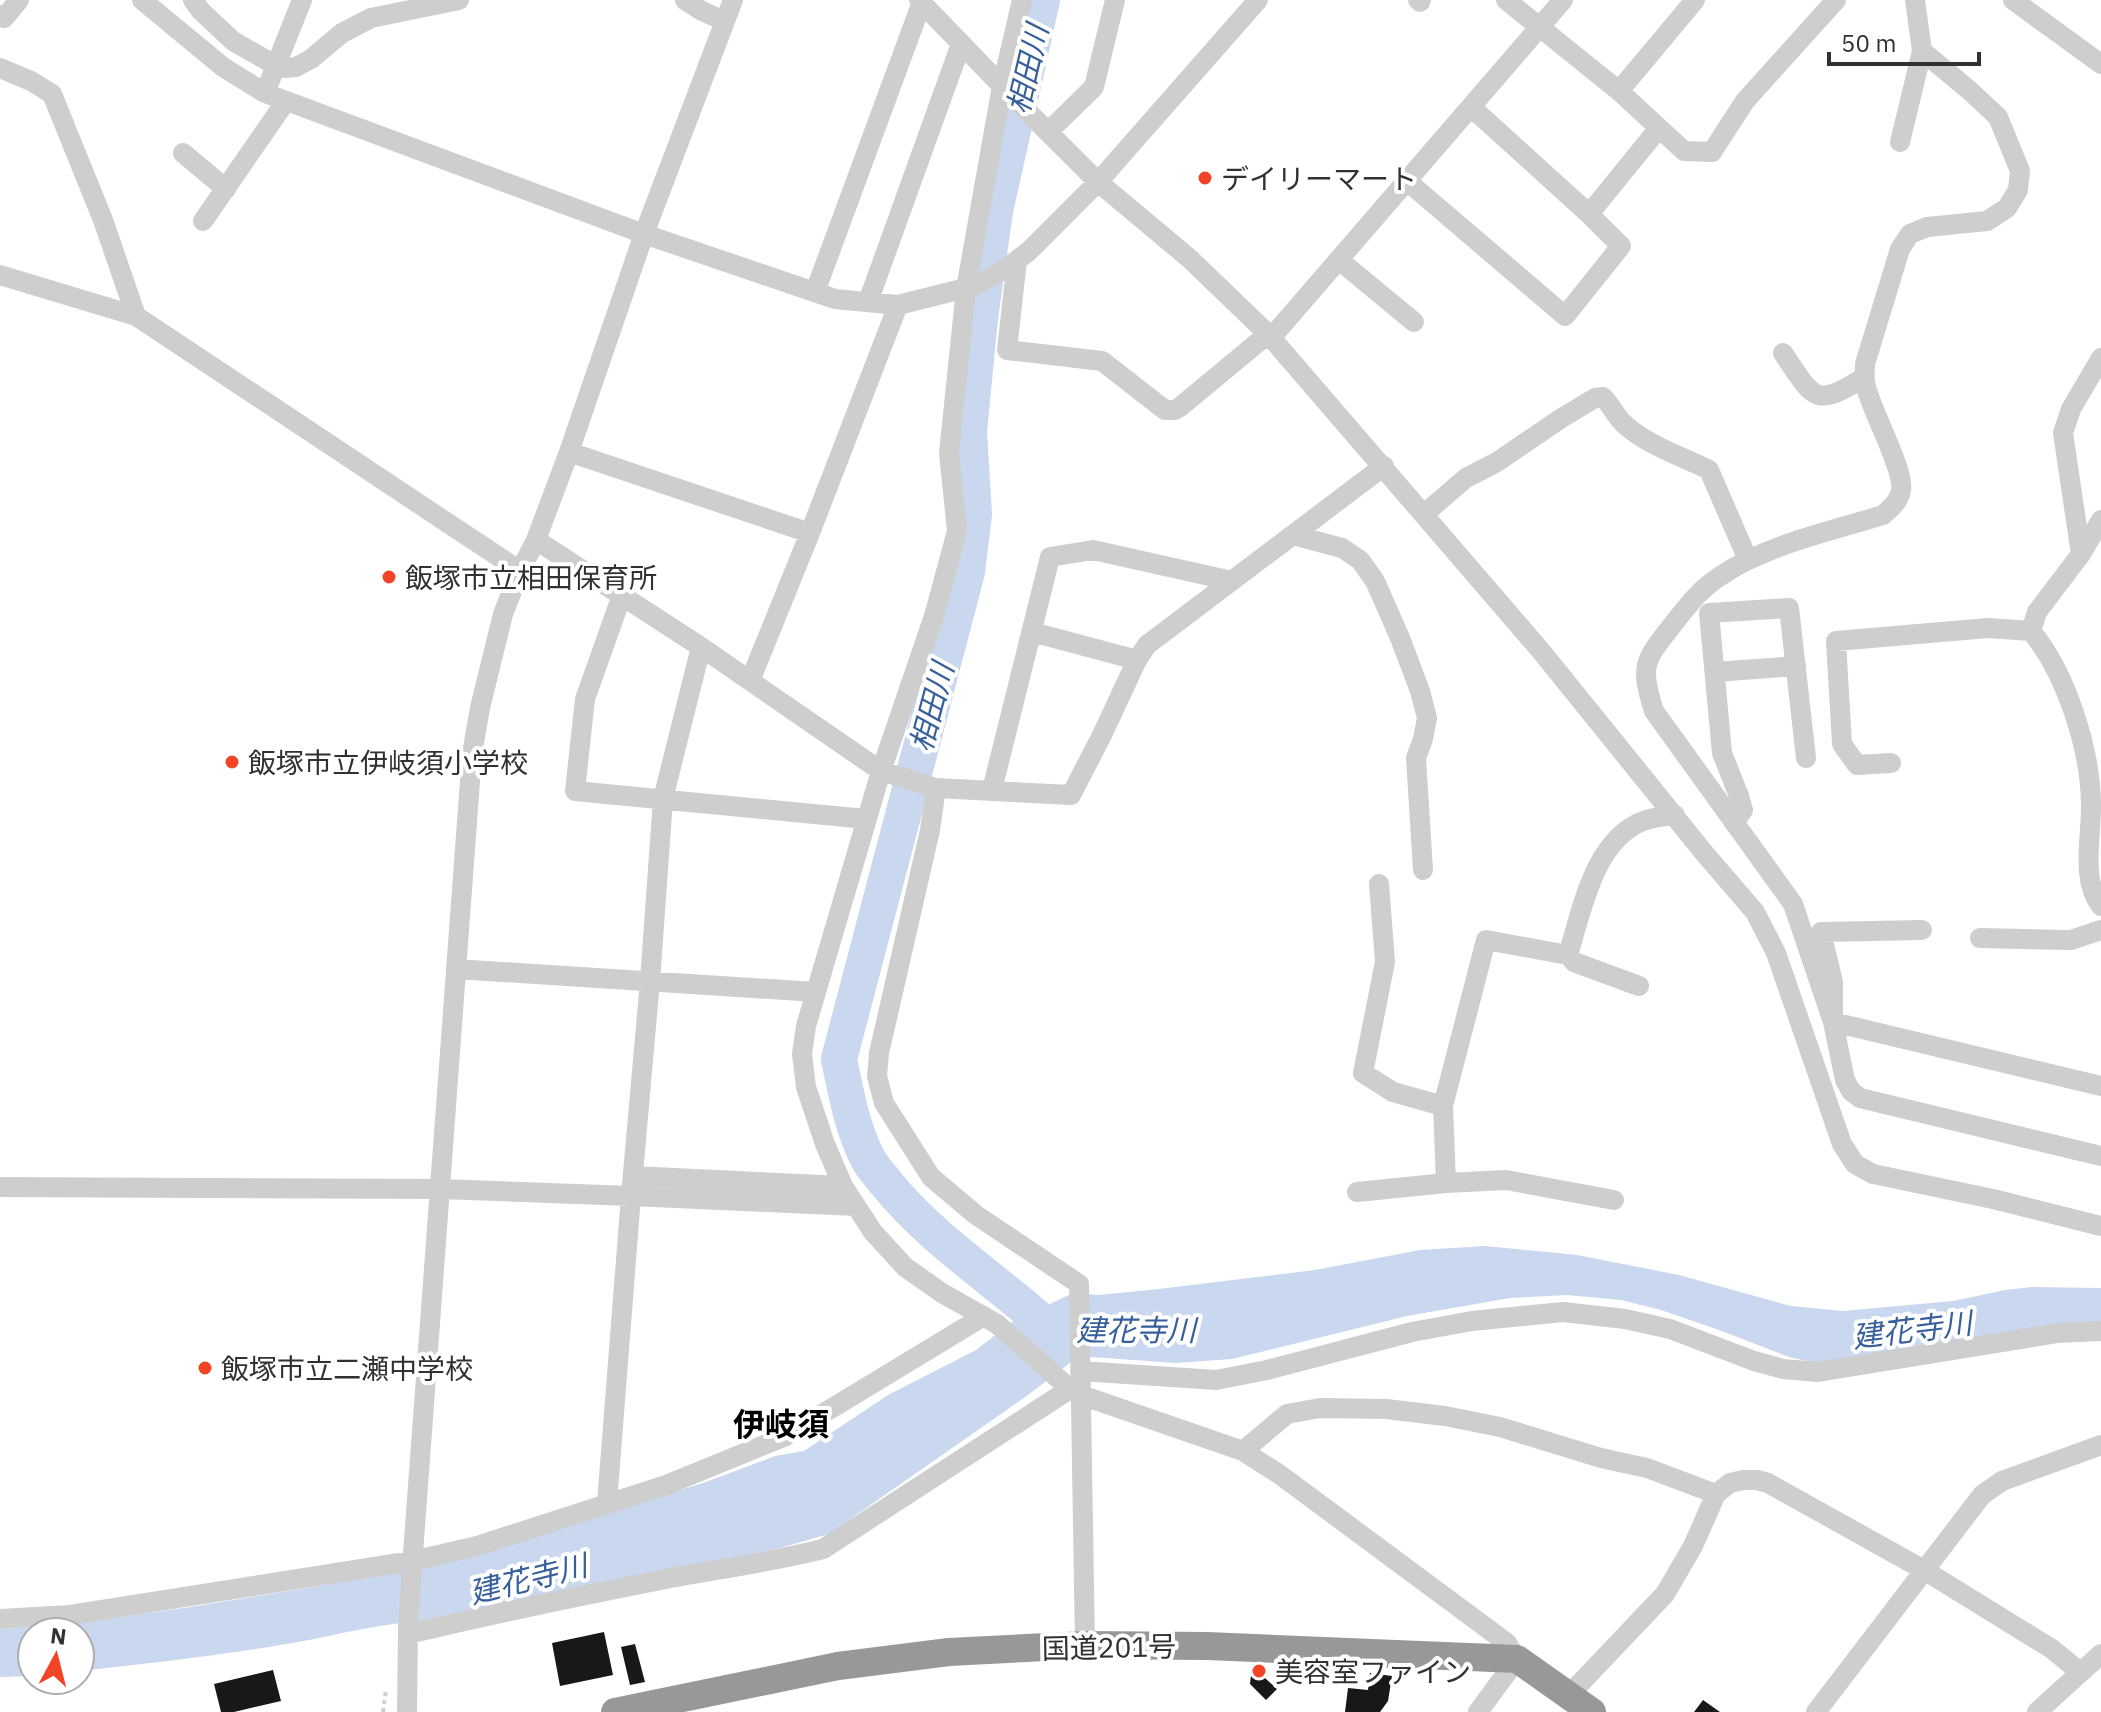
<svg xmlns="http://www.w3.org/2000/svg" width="2101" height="1712" viewBox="0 0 2101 1712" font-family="'IBM Plex Sans','Noto Sans JP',sans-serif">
<rect width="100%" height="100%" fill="#fff"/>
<path fill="#c9d8ef" d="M1485,1246L1577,1255L1679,1275L1791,1306L1843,1311L1953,1301L2005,1290L2032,1287L2101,1288V1327L2022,1329L1835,1363L1811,1362L1789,1357L1719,1330L1661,1310L1621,1300L1567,1295L1510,1298L1407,1316L1232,1359L1176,1363L1091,1357L1075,1359L1028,1395L829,1534L780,1548L425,1621C382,1623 341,1634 298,1642C226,1655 153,1663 80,1671V1632H32V1676L0,1677V1629L58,1626L190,1607L319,1586L390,1571L435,1566L485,1553L608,1512L703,1483L775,1456L804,1451L888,1395L976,1350L1012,1322L1073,1293L1098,1295L1150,1290L1315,1270L1420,1250Z"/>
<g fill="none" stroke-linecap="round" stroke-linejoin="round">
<path stroke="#c9d8ef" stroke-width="36" d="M1042,0L995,211L980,318L969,432L974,514L967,572L839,1059C846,1093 852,1128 868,1159C872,1167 880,1175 886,1183C932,1240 996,1280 1050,1329"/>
</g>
<path fill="#181818" d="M604,1632L613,1675L560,1686L552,1643Z
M635,1644L645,1682L630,1685L621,1647Z
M1252,1666L1266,1667L1265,1678L1277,1689L1266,1700L1250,1684Z
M273,1670L281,1701L234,1712H221L214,1684Z
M1370,1673L1392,1676L1388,1701L1380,1712H1345L1348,1688L1368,1690Z
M1703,1700L1720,1712H1694Z"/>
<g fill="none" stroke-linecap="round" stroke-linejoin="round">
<path stroke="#cecece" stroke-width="4" stroke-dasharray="4 4" stroke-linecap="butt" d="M383,1712L386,1690"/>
<path stroke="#cecece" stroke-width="20" d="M142,0L223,67L265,93L644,234L835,299L898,305L974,286L1007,268L1029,251L1098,182L1258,0
M193,0L201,11L233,41L275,65L285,68L296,67L311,59L342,33L371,18L459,0
M685,0L702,11L724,21
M919,0L1002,86L1098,182L1190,259L1268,334L1541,651L1705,854L1755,912L1776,953L1842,1144L1855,1164L1873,1174L1993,1199L2101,1226
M1022,0L1002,86L966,289L949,453L957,531L934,616L881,771L806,1026L802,1054L806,1087L825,1144L843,1186L873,1232L905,1267L942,1293L997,1324L1070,1389L1081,1395L1243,1451L1279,1474L1507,1643L1517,1659L1478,1712
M1418,0L1420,2L1421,0
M1506,0L1619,91L1684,151L1712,152L1745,101L1836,0
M1915,0L1922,51L1969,90L1998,117L2020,171L2018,190L2007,208L1987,221L1927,227L1910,234L1900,249L1865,364C1865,370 1864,377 1865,383C1870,409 1905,470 1901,490C1899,502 1891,508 1883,515C1832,531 1766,545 1722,575C1702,587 1688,605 1674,623C1645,660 1639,664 1654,711L1793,904L1833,1022L1845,1080L1851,1091L1860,1098L2101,1156
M2013,0L2101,64
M0,15L4,18L19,0
M0,68L31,81L52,94L103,220L136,316
M1619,91L1695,0
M265,93L302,0
M1471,107L1589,214
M1048,132L1094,87L1115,0
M1900,142L1922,51
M183,153L226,189
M1407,181L1565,316L1621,246L1589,214L1659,128
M203,221L286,101
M1017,260L1007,350L1102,361L1165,410H1175L1180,407L1268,334
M1339,260L1414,322
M0,275L136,316L520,571
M815,292L922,2
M868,302L961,44
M1271,338L1563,0
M1783,353C1813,397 1814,410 1864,377
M569,452L810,533L898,305
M1424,514L1466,478L1497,462L1560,419L1595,398L1603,397C1611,405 1615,415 1623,423C1646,445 1681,456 1709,470L1748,560
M2101,520L2081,554L2037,612L2031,631C2066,673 2090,748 2091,803C2092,835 2080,880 2101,906
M1293,535L1342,548L1360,560L1375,581L1400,638L1420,691L1427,718L1423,739L1416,758L1423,870
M536,540L701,647L881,771L936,788L1071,795L1102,735L1137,660L1147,645L1384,466
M2081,554L2063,433L2071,409L2101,358
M622,595L585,699L575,791L866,819
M1032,632L1137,660
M1715,672L1796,666
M750,681L810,533
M1891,763L1857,765L1842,744L1836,641L1988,628L2031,631
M936,788L930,830L879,1053L877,1076L884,1103L931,1177L976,1215L1079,1284L1085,1645
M992,790L1050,557L1093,550L1232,581
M1734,823L1743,810L1739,796L1722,753L1709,613L1789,608L1806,758
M1379,884L1385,962L1363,1073L1393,1092L1443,1106
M1922,930L1821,932L1833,982V1022L2101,1086
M1980,938L2071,940L2101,930
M1568,955L1574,962L1639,986
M456,969L816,992
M633,1176L843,1186
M0,1187L441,1189L631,1196L650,981L663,799L701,647
M1357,1192L1446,1183
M1614,1200L1506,1180L1446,1183L1443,1106L1486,940L1568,955C1582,910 1594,840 1643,821C1653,817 1665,816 1675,815
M1081,1371L1216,1380L1267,1370L1412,1332L1472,1321L1563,1312L1625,1319L1670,1329L1754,1361L1783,1369L1818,1372L2058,1333L2101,1331
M1243,1451L1287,1414L1320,1408L1386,1409L1445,1416L1500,1427L1601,1458L1647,1468L1716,1494
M607,1503L631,1196L856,1206
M0,1619L70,1615L412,1561L477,1546L666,1485L786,1436L984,1316
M408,1634C494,1614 579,1596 666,1579C719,1569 771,1562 823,1549L1070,1389
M1569,1695L1665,1594L1693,1546L1716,1494L1730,1483L1743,1480H1757L1768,1483L1924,1570L2052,1649L2080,1672
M407,1712L408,1629L412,1567L472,754L480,708L503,614L520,571L536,540L569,452L644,234L733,0
M1816,1712L1982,1495L2002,1481L2101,1445
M2037,1712L2101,1654"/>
<path stroke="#989898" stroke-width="28" d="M615,1712L838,1666L949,1652L1085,1645L1207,1646L1517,1659L1592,1712"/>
</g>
<g fill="#f34327" stroke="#fff" stroke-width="3">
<circle cx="1205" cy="178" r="8"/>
<circle cx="389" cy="577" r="8"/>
<circle cx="232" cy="762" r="8"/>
<circle cx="205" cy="1368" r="8"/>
<circle cx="1259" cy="1671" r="8"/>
</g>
<g text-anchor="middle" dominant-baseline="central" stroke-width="8" stroke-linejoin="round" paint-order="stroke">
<g font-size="28" fill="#313131" stroke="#fff" text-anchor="start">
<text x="1221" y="178">デイリーマート</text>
<text x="405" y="577">飯塚市立相田保育所</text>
<text x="248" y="762">飯塚市立伊岐須小学校</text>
<text x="221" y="1368">飯塚市立二瀬中学校</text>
<text x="1275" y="1671">美容室ファイン</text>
</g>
<g font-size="28" fill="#313131" stroke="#fff">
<text transform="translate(1109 1647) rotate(-1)">国道201号</text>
</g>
<g font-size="30" font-style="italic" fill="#375f9b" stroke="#fff">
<text transform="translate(1027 69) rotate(-77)">相田川</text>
<text transform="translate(931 707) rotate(-75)">相田川</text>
<text x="1136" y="1329">建花寺川</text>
<text transform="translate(1912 1329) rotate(-7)">建花寺川</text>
<text transform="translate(528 1578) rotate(-14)">建花寺川</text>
</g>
<g font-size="32" font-weight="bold" fill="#000" stroke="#fff">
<text x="781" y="1424">伊岐須</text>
</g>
</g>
<g transform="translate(56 1656) rotate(7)"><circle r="38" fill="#ffffff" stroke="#adadad" stroke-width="2"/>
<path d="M0-6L14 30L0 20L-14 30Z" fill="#f34327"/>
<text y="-12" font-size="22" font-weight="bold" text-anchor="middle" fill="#313131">N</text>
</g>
<path d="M1829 52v12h150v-12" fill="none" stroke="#313131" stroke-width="4"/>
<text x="1841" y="52" font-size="24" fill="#313131" stroke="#ffffff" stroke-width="6" paint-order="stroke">50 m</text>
</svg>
